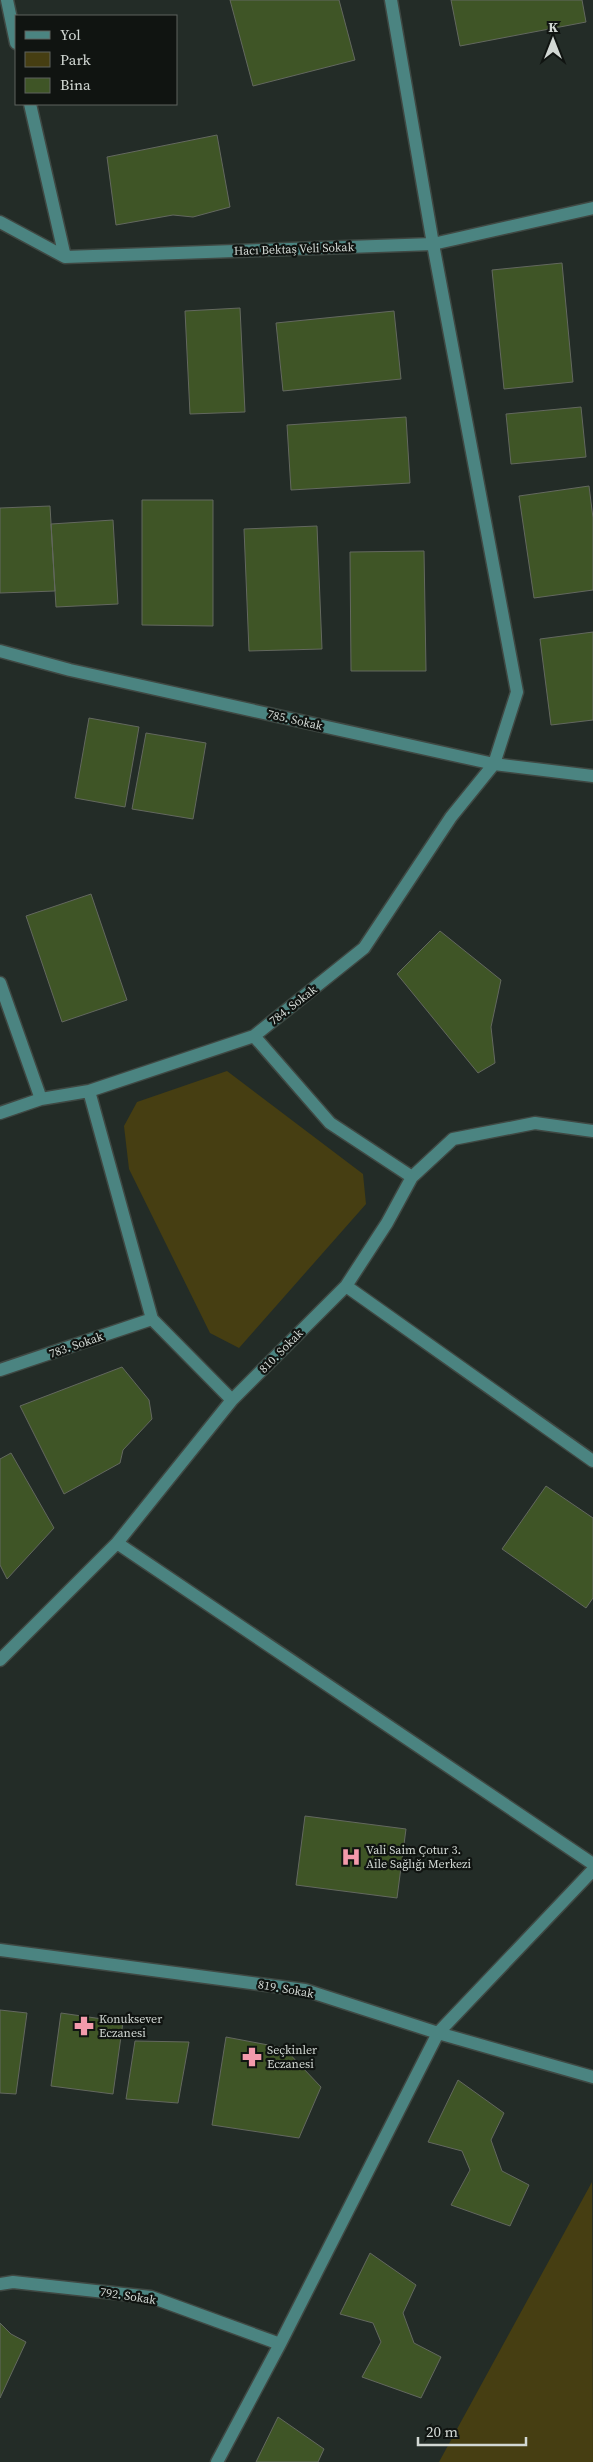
<svg xmlns="http://www.w3.org/2000/svg" width="593" height="2462" viewBox="0 0 593 2462" font-family="'Source Serif 4',serif">
<rect width="100%" height="100%" fill="#232c27"/>
<path fill="#463e12" d="M227,1071L363,1174L366,1204L239,1348L210,1333L129,1169L124,1126L137,1102Z
M592,2182L593,2462H439Z"/>
<path fill="#3f5526" stroke="#63685f" d="M230,0H339L355,60L253,86Z
M451,0H582L586,22L460,46Z
M217,135L230,207L193,217L173,215L116,225L107,157Z
M562,263L573,382L504,389L492,270Z
M240,308L245,412L190,414L185,311Z
M394,311L401,379L283,391L276,323Z
M581,407L586,457L511,464L506,414Z
M406,417L410,483L291,490L287,425Z
M589,486L593,518V590L534,598L519,496Z
M142,500H213V626L142,625Z
M50,506L55,591L0,593V508Z
M113,520L118,604L56,607L51,524Z
M317,526L322,649L249,651L244,529Z
M424,551L426,671H351L350,552Z
M593,632V720L551,725L540,639Z
M89,718L139,727L125,807L75,798Z
M146,733L206,743L193,819L132,809Z
M91,894L127,1000L62,1022L26,916Z
M440,931L501,980L491,1027L495,1063L478,1073L397,974Z
M122,1367L149,1400L152,1419L123,1450L120,1463L64,1494L20,1406Z
M11,1453L54,1528L7,1579L0,1565V1459Z
M546,1486L593,1518V1598L586,1608L502,1549Z
M305,1816L406,1829L397,1898L296,1885Z
M0,2010L27,2013L16,2094L0,2093Z
M61,2013L123,2022L113,2094L51,2086Z
M226,2037L284,2048L321,2087L299,2138L212,2125Z
M135,2041L189,2042L178,2103L126,2099Z
M458,2080L504,2113L491,2140L502,2171L529,2185L510,2226L451,2205L470,2170L462,2151L428,2142Z
M370,2253L416,2285L403,2313L414,2343L441,2357L421,2398L362,2377L381,2342L373,2323L340,2314Z
M0,2323L11,2334L26,2342L0,2398Z
M278,2417L324,2449L318,2462H256Z"/>
<g fill="none" stroke-linecap="round" stroke-linejoin="round">
<defs>
<path id="minor" d="M7,0L16,43
M30,104L65,257
M0,222L65,257L433,244L593,208
M0,651L70,670L494,764L593,776
M0,983L41,1099
M254,1036L330,1123L412,1177
M89,1091L152,1319L232,1400
M0,1113L41,1099L89,1091L254,1036L364,948L451,817L494,764L517,692L433,244L391,0
M346,1286L593,1461
M0,1370L152,1319
M117,1543L593,1864
M0,1660L117,1543L232,1400L346,1286L387,1223L412,1177L453,1139L535,1123L593,1131
M0,1950L305,1990L438,2033L593,2077
M0,2284L13,2282L151,2297L280,2344
M217,2462L280,2344L438,2033L593,1870"/>
</defs>
<use href="#minor" stroke="#3f4843" stroke-width="15"/>
<use href="#minor" stroke="#4b8481" stroke-width="12"/>
</g>
<defs>
<symbol id="hospital-bare" viewBox="-9 -9 18 18"><path d="M-5-5h3v3.5h4V-5h3V5h-3V1.5h-4V5h-3Z" fill="#f39aab" stroke="#101411" stroke-width="2.5" paint-order="stroke"/></symbol>
<symbol id="pharmacy-bare" viewBox="-9 -9 18 18"><path d="M-2-6h4v4h4v4h-4v4h-4v-4h-4v-4h4Z" fill="#f39aab" stroke="#101411" stroke-width="2.5" paint-order="stroke"/></symbol>
</defs>
<g fill-rule="evenodd">
<use href="#hospital-bare" x="337" y="1843" width="28" height="28"/>
<use href="#pharmacy-bare" x="70" y="2012" width="28" height="28"/>
<use href="#pharmacy-bare" x="238" y="2043" width="28" height="28"/>
</g>
<g text-anchor="middle" dominant-baseline="central" stroke-width="4.5" stroke-linejoin="round" paint-order="stroke">
<g font-size="12" fill="#d2d8d4" stroke="#101411">
<text transform="translate(294 249) rotate(-2)">Hacı Bektaş Veli Sokak</text>
<text transform="translate(295 720) rotate(13)">785. Sokak</text>
<text transform="translate(293 1005) rotate(-38)">784. Sokak</text>
<text transform="translate(76 1345) rotate(-19)">783. Sokak</text>
<text transform="translate(281 1351) rotate(-45)">810. Sokak</text>
<text transform="translate(286 1989) rotate(10)">819. Sokak</text>
<text transform="translate(128 2296) rotate(9)">792. Sokak</text>
</g>
<g font-size="12" fill="#d2d8d4" stroke="#101411" text-anchor="start">
<text x="366" y="1850">Vali Saim Çotur 3.<tspan x="366" dy="14">Aile Sağlığı Merkezi</tspan></text>
<text x="99" y="2019">Konuksever<tspan x="99" dy="14">Eczanesi</tspan></text>
<text x="267" y="2050">Seçkinler<tspan x="267" dy="14">Eczanesi</tspan></text>
</g>
</g>
<rect x="15" y="15" width="162" height="90" fill="#101411" stroke="#5e625f"/>
<rect x="25" y="31" width="25" height="8" fill="#4b8481" stroke="#5e625f"/>
<text x="60" y="40" font-size="15" fill="#d2d8d4">Yol</text>
<rect x="25" y="52" width="25" height="15" fill="#463e12" stroke="#5e625f"/>
<text x="60" y="65" font-size="15" fill="#d2d8d4">Park</text>
<rect x="25" y="78" width="25" height="15" fill="#3f5526" stroke="#5e625f"/>
<text x="60" y="90" font-size="15" fill="#d2d8d4">Bina</text>
<g transform="translate(553 40)" stroke="#101411" stroke-width="4" paint-order="stroke">
<path d="M0-4L9 19L0 12L-9 19Z" fill="#d2d8d4"/>
<text y="-8" font-size="14" font-weight="bold" text-anchor="middle" fill="#d2d8d4">K</text>
</g>
<path d="M418 2437v8h108v-8" fill="none" stroke="#d2d8d4" stroke-width="2.5"/>
<text x="426" y="2437" font-size="15" fill="#d2d8d4" stroke="#101411" stroke-width="4" paint-order="stroke">20 m</text>
</svg>
